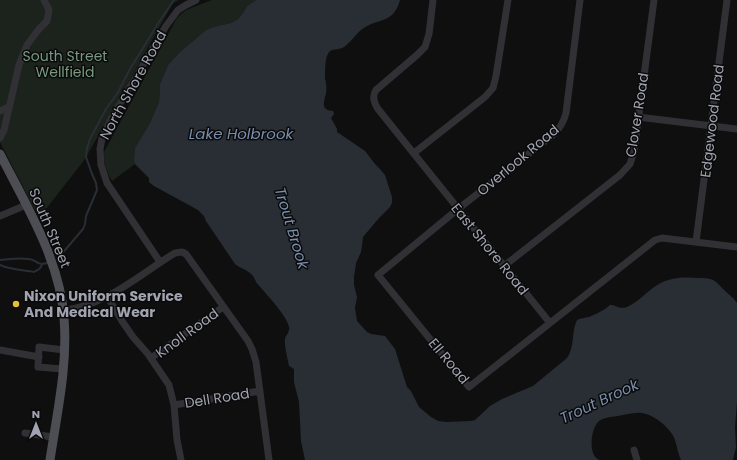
<svg xmlns="http://www.w3.org/2000/svg" width="737" height="460" viewBox="0 0 737 460" font-family="Poppins,sans-serif">
<rect width="100%" height="100%" fill="#0f0f10"/>
<path fill="#1c231d" d="M0,0H179L173,3L85,159L39,218L0,142Z
M212,0H256L247,6L243,13L238,19L231,23L213,27L206,30L180,52L168,65L160,84L159,102L150,123L135,148L134,161L135,164L112,181C106,171 104,163 104,152L177,18L186,10Z"/>
<path fill="#292e35" d="M256,0H400C393,25 378,17 361,30C355,35 350,43 344,47C338,51 331,47 328,54C325,58 325,72 325,78C326,83 327,88 326,93C324,102 320,110 333,111L334,114L331,118L337,129V132L365,151L375,164L380,169L385,175L392,197V203L390,207L379,218L363,237L362,246L361,252L356,263L354,277V285L357,297L355,308L357,321L367,332L371,334L385,336L395,349L407,387L411,391L419,407L431,417L438,421L446,422L471,421L475,420L490,406L502,399L533,386L567,358C575,347 571,332 577,320C581,318 585,318 589,317C594,315 600,312 605,309C607,308 608,306 610,305C616,304 618,310 627,307C640,301 648,290 659,284C672,277 684,277 698,278C703,278 708,278 713,280C717,282 719,285 722,288C727,293 733,297 737,303V402L735,427L736,447L733,460H681C677,452 677,441 672,434C665,424 654,415 642,413C634,412 625,415 618,416C611,417 602,417 597,423C592,430 590,444 593,453C594,456 596,458 599,460H305L301,441L299,402L294,382V369L289,366C288,360 284,345 285,339C286,335 290,332 289,327C287,315 264,292 256,282C252,270 244,271 235,264L206,221L204,216L198,210L154,186L149,182V178L135,164L134,161L135,148L150,123L159,102L160,84L168,65L180,52L206,30L213,27L231,23L238,19L243,13L247,6Z"/>
<g fill="none" stroke-linecap="round" stroke-linejoin="round">
<path stroke="#292e35" stroke-width="2" d="M59,256L66,249L83,229L85,224L86,216L97,190L96,183L92,174L86,157L87,148L90,139L106,109L117,94L130,69L159,22L174,0
M0,260C7,259 22,258 29,259C37,260 37,266 47,263
M0,265C10,270 23,270 34,272C38,270 41,269 42,264"/>
<path stroke="#313135" stroke-width="7" d="M433,0L429,34L425,47L417,55L376,90C372,96 374,103 378,109L550,323
M580,0L566,113C564,121 560,128 554,134L458,209L378,275L469,387L655,240L662,238L737,247
M0,111L9,107
M638,117L737,129
M0,138L4,130L19,65L27,45L39,29L47,21L49,10L44,0
M414,153L485,97L493,88L496,76L508,0
M0,216L26,205
M696,242L727,0
M160,262L107,183L101,165L100,149L102,138L111,119L166,26L178,10L186,5L196,0
M504,266L620,175L630,164L634,152L654,0
M107,296L122,321L133,337L148,354L169,385L174,405L177,440L181,460
M64,310C106,306 140,274 175,253L182,252L186,254L248,341L252,349L256,362L269,460
M0,350L39,357
M151,358L223,307
M63,369L38,367L39,347L64,350
M174,405L260,391
M25,433L53,437
M634,450L637,460"/>
<path stroke="#4d4d54" stroke-width="9" d="M0,154C26,205 60,260 64,318C68,365 57,413 50,460"/>
</g>
<circle fill="#e3c034" stroke="#0a0a0b" stroke-width="1.5" cx="16" cy="304" r="4"/>
<g text-anchor="middle" dominant-baseline="central" stroke-width="3" stroke-linejoin="round" paint-order="stroke">
<g font-size="14" fill="#799a80" stroke="#0a0a0b">
<text x="65" y="56">South Street<tspan x="65" dy="16">Wellfield</tspan></text>
</g>
<g font-size="14" fill="#a1a4b0" stroke="#0a0a0b">
<text transform="translate(133 85) rotate(-61)">North Shore Road</text>
<text transform="translate(637 115) rotate(-81)">Clover Road</text>
<text transform="translate(712 121) rotate(-83)">Edgewood Road</text>
<text transform="translate(518 160) rotate(-40)">Overlook Road</text>
<text transform="translate(50 228) rotate(67)">South Street</text>
<text transform="translate(490 249) rotate(51)">East Shore Road</text>
<text transform="translate(187 333) rotate(-36)">Knoll Road</text>
<text transform="translate(449 361) rotate(50)">Ell Road</text>
<text transform="translate(217 398) rotate(-9)">Dell Road</text>
</g>
<g font-size="14" font-weight="bold" fill="#a1a4b0" stroke="#0a0a0b" text-anchor="start">
<text x="24" y="296">Nixon Uniform Service<tspan x="24" dy="16">And Medical Wear</tspan></text>
</g>
<g font-size="15" font-style="italic" fill="#7a8daa" stroke="#0a0a0b">
<text x="241" y="133">Lake Holbrook</text>
<text transform="translate(292 228) rotate(73)">Trout Brook</text>
<text transform="translate(599 401) rotate(-25)">Trout Brook</text>
</g>
</g>
<g transform="translate(36 424)" stroke="#0a0a0b" stroke-width="3" paint-order="stroke">
<path d="M0-3L7 15L0 10L-7 15Z" fill="#a1a4b0"/>
<text y="-6" font-size="11" font-weight="bold" text-anchor="middle" fill="#a1a4b0">N</text>
</g>
</svg>
